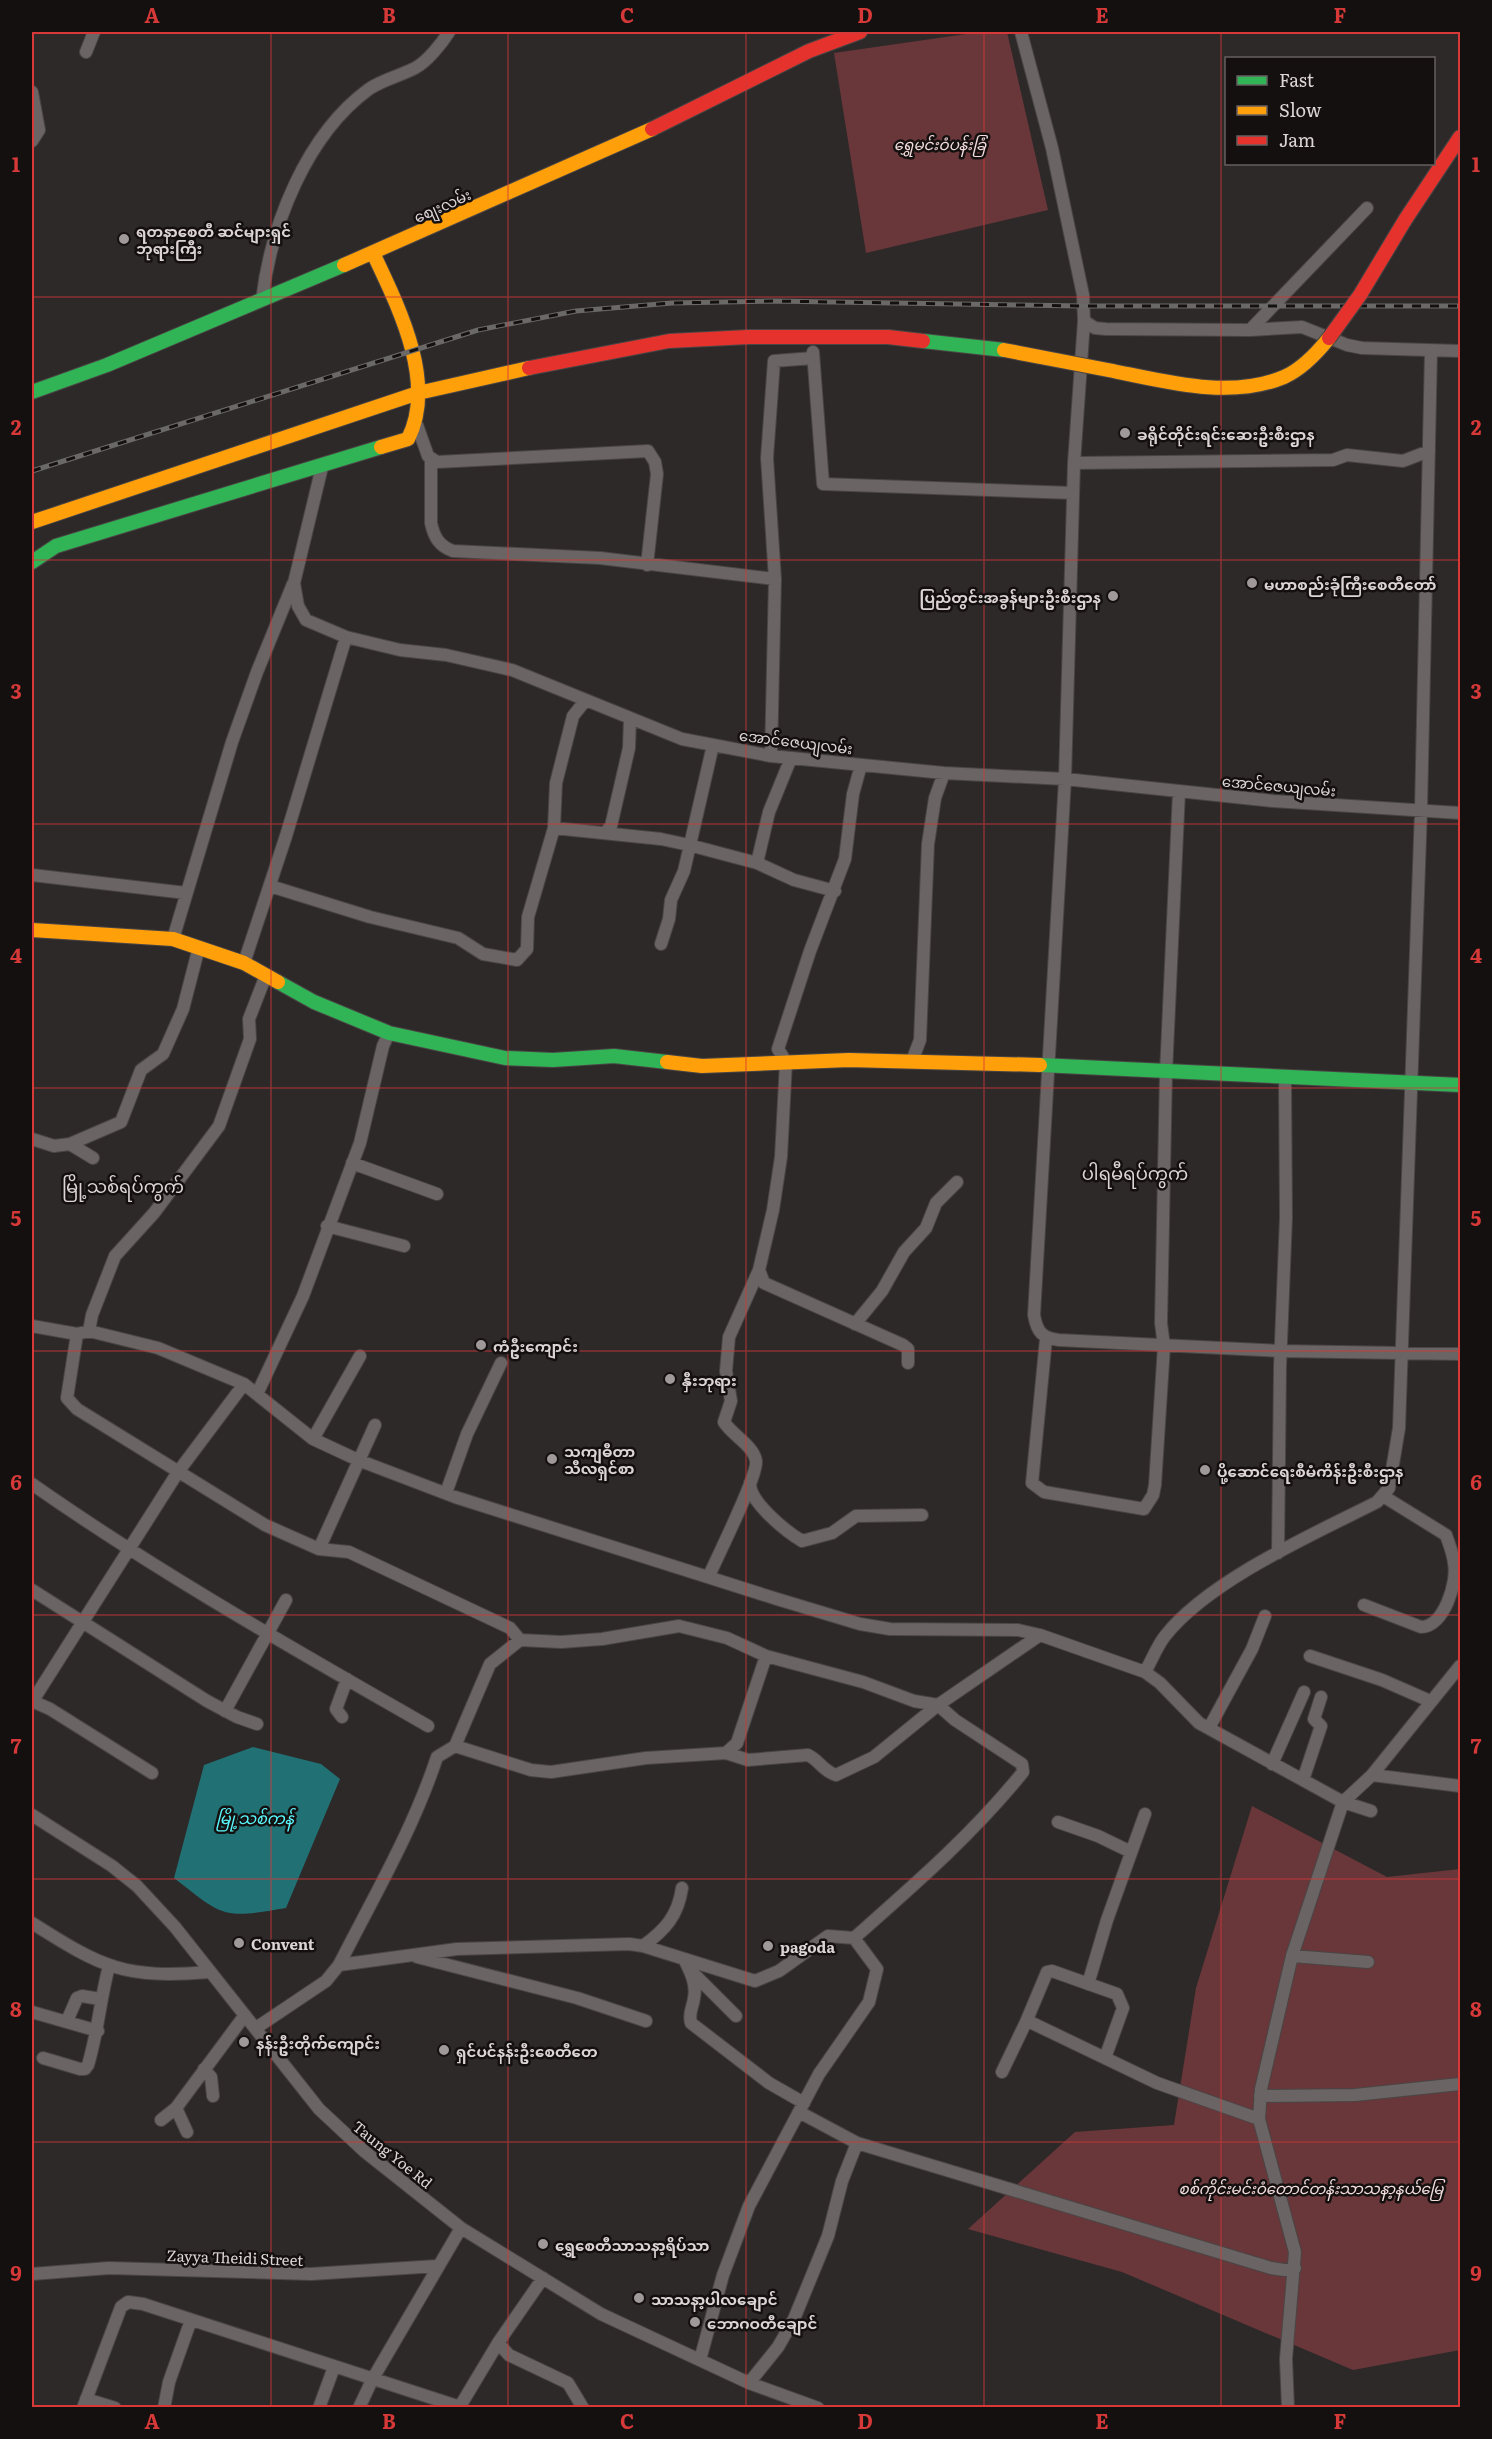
<svg xmlns="http://www.w3.org/2000/svg" width="1492" height="2439" viewBox="0 0 1492 2439" font-family="Literata,'Noto Sans Myanmar',serif">
<rect width="100%" height="100%" fill="#2e2929"/>
<path fill="#69373a" d="M980,32H1007L1048,210L866,253L834,53Z
M1252,1806L1387,1877L1460,1869V2350L1353,2370L1122,2272L968,2229L1075,2132L1174,2125L1196,1988Z"/>
<path fill="#217174" d="M253,1747L321,1764L340,1779L286,1908C222,1919 224,1917 174,1878L204,1765Z"/>
<g fill="none" stroke-linecap="round" stroke-linejoin="round">
<defs>
<path id="street" d="M1021,32L1052,148L1083,295L1084,321L1074,463L1065,779L1034,1315C1037,1332 1042,1338 1059,1340L1281,1351L1460,1354
M86,52L94,32
M32,92L39,130L32,141
M262,300C271,225 306,135 369,89C384,79 400,76 415,68C427,62 442,43 449,32
M1084,321L1095,328L1106,329L1250,330L1367,208
M1250,330L1302,327L1347,345L1362,348L1460,351
M813,352L823,484L1073,493
M417,425L428,456L437,462L648,451L655,462L657,474L647,565
M431,460V523C434,537 439,546 453,551L600,558L775,579
M1074,463L1333,460L1347,455L1403,461L1429,451
M322,467L294,583L298,606L306,620L346,637L400,650L446,655L512,670L682,739L771,756L944,773L1065,779L1273,801L1460,813
M771,756L775,579L767,458L774,361L813,358
M554,828L661,839L689,845L757,863L794,880L835,891
M605,833L611,826L629,748L630,719
M757,863L769,812L791,758
M32,875L186,893
M270,886L370,917L458,938L483,954L517,960L527,949L528,917L554,828L556,783L573,716L585,701
M173,939L232,742L257,672L293,584
M661,944L669,919L671,900L684,871L713,745
M244,963L286,836L346,637
M912,1061L920,1040L928,844L935,798L944,773
M32,1139L54,1146L70,1144L121,1122L141,1070L163,1054L183,1009L199,947
M70,1144L93,1158
M352,1163L437,1194
M327,1226L404,1246
M759,1270L764,1283L903,1345L908,1349V1363
M855,1324L882,1291L904,1252L926,1228L936,1203L957,1182
M32,1326L77,1334L89,1331L158,1348L244,1384L313,1439L358,1460L455,1497L777,1599L860,1624L890,1629L1018,1630L1040,1635L1145,1672C1152,1660 1157,1646 1165,1636C1209,1580 1314,1534 1377,1502L1389,1488L1399,1428L1421,810L1431,351
M89,1331L92,1315L115,1256L154,1213L219,1126L250,1039L249,1019L266,975
M77,1334L67,1398L77,1409L265,1525L319,1549L349,1552L510,1628L520,1640
M1046,1339L1032,1483L1044,1492L1144,1509L1153,1495L1155,1485L1164,1346L1161,1323L1166,1073L1179,791
M258,1392L303,1296L360,1143L383,1046L389,1033
M313,1439L360,1356
M750,1483C749,1502 787,1532 802,1541L832,1533L856,1516L922,1515
M32,1484C159,1573 294,1649 428,1726
M446,1493L467,1434L501,1363
M319,1549L375,1425
M1278,1553L1280,1367L1286,1217L1285,1079
M709,1576C717,1557 758,1476 756,1461C754,1446 732,1435 724,1422L731,1401L726,1371L729,1337L759,1270L773,1210L781,1157L786,1062L778,1049L810,951L845,859L853,794L861,765
M32,1590L207,1701L237,1717L257,1724
M1364,1605L1421,1627C1444,1627 1458,1582 1454,1563C1453,1553 1449,1544 1446,1535L1383,1496
M1310,1656L1382,1680L1430,1701
M1145,1672L1160,1683L1199,1723L1343,1802L1371,1811
M32,1701L50,1709L152,1773
M32,1702L178,1472L244,1384
M225,1711L286,1600
M342,1717L336,1709L347,1679
M1209,1728L1252,1649L1265,1616
M455,1746L531,1770L551,1772L646,1758L726,1753L737,1743L766,1656
M1272,1764L1304,1692
M1372,1775L1460,1786
M1303,1780L1321,1726L1314,1719L1321,1697
M32,1815L112,1866L137,1886L175,1927L319,2109L364,2151L461,2228L601,2314L749,2383L818,2408
M1058,1822L1098,1836L1131,1852
M32,1923C103,1968 124,1979 210,1972
M643,1946C665,1930 678,1916 682,1888
M1292,1956L1368,1962
M417,1957L577,1998L646,2021
M684,1959C690,1971 697,1984 694,1998C693,2008 688,2012 691,2023L769,2083L804,2103
M339,1965L457,1949L629,1944L643,1946L755,1981L779,1971L828,1936L854,1938C914,1885 973,1834 1023,1772L1022,1764L955,1720L938,1705L874,1757L836,1775C823,1771 819,1760 808,1755L748,1760L726,1753
M690,1970L736,2016
M1088,1984L1107,1920L1145,1814
M32,2012L98,2031
M67,2021L77,1998L82,1996L100,1999
M1026,2022L1047,1972L1052,1971L1117,1994L1123,2008L1105,2058
M256,2028L326,1981L339,1965C374,1896 413,1830 437,1757L455,1746L490,1664L520,1640L561,1642L602,1639L679,1626L727,1638L766,1656L863,1682L914,1701L938,1705L1040,1635
M43,2058L80,2069H85L88,2065C98,2032 100,2000 109,1966
M204,2069L211,2077L213,2096
M1002,2072L1026,2022L1032,2023L1157,2083L1259,2119
M1260,2096L1355,2095L1460,2084
M176,2108L187,2132
M161,2120L176,2108L245,2015
M857,2143L1271,2268L1284,2270L1295,2268
M32,2274L109,2268L311,2274L437,2266
M498,2343L509,2355L568,2383L583,2408
M700,2360L723,2275L749,2206L819,2074L869,2002L877,1969L854,1938
M749,2383L778,2347L794,2319L828,2236L842,2181L857,2143L799,2112
M86,2399L115,2408
M83,2408L121,2307L128,2302L143,2304L460,2407
M164,2408L169,2382L191,2320
M319,2408L334,2367
M359,2408L372,2380L461,2228
M459,2408L498,2343L543,2278
M1288,2408L1286,2359L1295,2252L1259,2119L1261,2089L1292,1956L1343,1802L1372,1775L1460,1666"/>
<path id="fast" d="M923,341L1004,350
M32,392L107,365L344,265
M32,562L56,546L381,447
M278,982L314,1002L389,1033L505,1058L553,1060L614,1056L667,1062
M1040,1065L1460,1085"/>
<path id="slow" d="M373,253C398,306 437,382 408,439L381,447
M344,265L652,129
M32,522L418,393L529,368
M32,930L173,939L244,963L278,982
M667,1062L702,1066L849,1060L1040,1065"/>
<path id="jam" d="M652,129L809,51L860,32
M1405,220L1460,137
M529,368L669,341L748,337H888L923,341"/>
</defs>
<use href="#street" stroke="#4a4545" stroke-width="14"/>
<use href="#fast" stroke="#4a4545" stroke-width="16"/>
<use href="#slow" stroke="#4a4545" stroke-width="16"/>
<use href="#jam" stroke="#4a4545" stroke-width="16"/>
<use href="#street" stroke="#6a6464" stroke-width="12"/>
<use href="#fast" stroke="#30b455" stroke-width="14"/>
<use href="#slow" stroke="#ff9f0a" stroke-width="14"/>
<use href="#jam" stroke="#e5322d" stroke-width="14"/>
<defs>
<path id="rail" d="M32,471L478,330L576,311L672,303L771,301L1083,306H1460"/>
</defs>
<use href="#rail" stroke="#6b6868" stroke-width="5"/>
<use href="#rail" stroke="#151010" stroke-width="3" stroke-dasharray="9" stroke-linecap="butt"/>
<defs>
<path id="slow-bridge" d="M1004,350C1039,357 1073,363 1108,370C1164,381 1229,400 1284,377C1302,369 1317,353 1329,338"/>
<path id="jam-bridge" d="M1329,338L1360,295L1405,220"/>
</defs>
<use href="#slow-bridge" stroke="#4a4545" stroke-width="16" stroke-linecap="butt"/>
<use href="#jam-bridge" stroke="#4a4545" stroke-width="16" stroke-linecap="butt"/>
<use href="#slow-bridge" stroke="#ff9f0a" stroke-width="14"/>
<use href="#jam-bridge" stroke="#e5322d" stroke-width="14"/>
</g>
<path fill="none" stroke="#d73939" stroke-width="1.5" stroke-opacity="0.55" d="M271,32V2408M508,32V2408M746,32V2408M984,32V2408M1221,32V2408M32,297H1460M32,560H1460M32,824H1460M32,1088H1460M32,1351H1460M32,1615H1460M32,1879H1460M32,2142H1460"/>
<g fill="#a09999" stroke="#151010" stroke-width="2">
<circle cx="124" cy="239" r="6"/>
<circle cx="1125" cy="433" r="6"/>
<circle cx="1252" cy="583" r="6"/>
<circle cx="1113" cy="596" r="6"/>
<circle cx="481" cy="1345" r="6"/>
<circle cx="670" cy="1379" r="6"/>
<circle cx="552" cy="1459" r="6"/>
<circle cx="1205" cy="1470" r="6"/>
<circle cx="239" cy="1943" r="6"/>
<circle cx="768" cy="1946" r="6"/>
<circle cx="244" cy="2042" r="6"/>
<circle cx="444" cy="2050" r="6"/>
<circle cx="543" cy="2244" r="6"/>
<circle cx="639" cy="2298" r="6"/>
<circle cx="695" cy="2322" r="6"/>
</g>
<g text-anchor="middle" dominant-baseline="central" stroke-width="5" stroke-linejoin="round" paint-order="stroke">
<g font-size="15" font-style="italic" fill="#f4dddd" stroke="#151010">
<text x="940" y="143">ရွှေမင်းဝံပန်းခြံ</text>
<text x="1311" y="2187">စစ်ကိုင်းမင်းဝံတောင်တန်းသာသနာ့နယ်မြေ</text>
</g>
<g font-size="15" fill="#ddd5d5" stroke="#151010">
<text transform="translate(442 205) rotate(-24)">စျေးလမ်း</text>
<text transform="translate(796 741) rotate(7)">အောင်ဇေယျလမ်း</text>
<text transform="translate(1279 785) rotate(5)">အောင်ဇေယျလမ်း</text>
<text transform="translate(393 2154) rotate(39)">Taung Yoe Rd</text>
<text transform="translate(235 2257) rotate(2)">Zayya Theidi Street</text>
</g>
<g font-size="15" font-weight="bold" fill="#ddd5d5" stroke="#151010" text-anchor="start">
<text x="136" y="230">ရတနာစေတီ ဆင်များရှင်<tspan x="136" dy="17">ဘုရားကြီး</tspan></text>
<text x="1137" y="433">ခရိုင်တိုင်းရင်းဆေးဦးစီးဌာန</text>
<text x="1264" y="583">မဟာစည်းခုံကြီးစေတီတော်</text>
<text x="1101" y="596" text-anchor="end">ပြည်တွင်းအခွန်များဦးစီးဌာန</text>
<text x="493" y="1345">ကံဦးကျောင်း</text>
<text x="682" y="1379">နှီးဘုရား</text>
<text x="564" y="1450">သကျဓီတာ<tspan x="564" dy="17">သီလရှင်စာ</tspan></text>
<text x="1217" y="1470">ပို့ဆောင်ရေးစီမံကိန်းဦးစီးဌာန</text>
<text x="251" y="1943">Convent</text>
<text x="780" y="1946">pagoda</text>
<text x="256" y="2042">နန်းဦးတိုက်ကျောင်း</text>
<text x="456" y="2050">ရှင်ပင်နန်းဦးစေတီတေ</text>
<text x="555" y="2244">ရွှေစေတီသာသနာ့ရိပ်သာ</text>
<text x="651" y="2298">သာသနာ့ပါလချောင်</text>
<text x="707" y="2322">ဘောဂဝတီချောင်</text>
</g>
<g font-size="16" font-style="italic" fill="#5af8fc" stroke="#151010">
<text x="255" y="1817">မြို့သစ်ကန်</text>
</g>
<g font-size="18" fill="#ddd5d5" stroke="#151010">
<text x="1135" y="1172">ပါရမီရပ်ကွက်</text>
<text x="123" y="1185">မြို့သစ်ရပ်ကွက်</text>
</g>
</g>
<rect width="1492" height="2439" fill="none" stroke="#151010" stroke-width="66"/>
<rect x="1225" y="57" width="210" height="108" fill="#151010" stroke="#655f5f" stroke-width="1.5"/>
<rect x="1237" y="76" width="30" height="9" fill="#30b455" stroke="#655f5f" stroke-width="1.5"/>
<text x="1279" y="87" font-size="18" fill="#ddd5d5">Fast</text>
<rect x="1237" y="106" width="30" height="9" fill="#ff9f0a" stroke="#655f5f" stroke-width="1.5"/>
<text x="1279" y="117" font-size="18" fill="#ddd5d5">Slow</text>
<rect x="1237" y="136" width="30" height="9" fill="#e5322d" stroke="#655f5f" stroke-width="1.5"/>
<text x="1279" y="147" font-size="18" fill="#ddd5d5">Jam</text>
<rect x="33" y="33" width="1426" height="2373" fill="none" stroke="#d73939" stroke-width="2"/>
<g font-size="20" text-anchor="middle" font-weight="bold" fill="#d73939">
<text x="152" y="23">A</text>
<text x="389" y="23">B</text>
<text x="627" y="23">C</text>
<text x="865" y="23">D</text>
<text x="1102" y="23">E</text>
<text x="1340" y="23">F</text>
<text x="16" y="172">1</text>
<text x="1476" y="172">1</text>
<text x="16" y="435">2</text>
<text x="1476" y="435">2</text>
<text x="16" y="699">3</text>
<text x="1476" y="699">3</text>
<text x="16" y="963">4</text>
<text x="1476" y="963">4</text>
<text x="16" y="1226">5</text>
<text x="1476" y="1226">5</text>
<text x="16" y="1490">6</text>
<text x="1476" y="1490">6</text>
<text x="16" y="1754">7</text>
<text x="1476" y="1754">7</text>
<text x="16" y="2017">8</text>
<text x="1476" y="2017">8</text>
<text x="16" y="2281">9</text>
<text x="1476" y="2281">9</text>
<text x="152" y="2429">A</text>
<text x="389" y="2429">B</text>
<text x="627" y="2429">C</text>
<text x="865" y="2429">D</text>
<text x="1102" y="2429">E</text>
<text x="1340" y="2429">F</text>
</g>
</svg>
